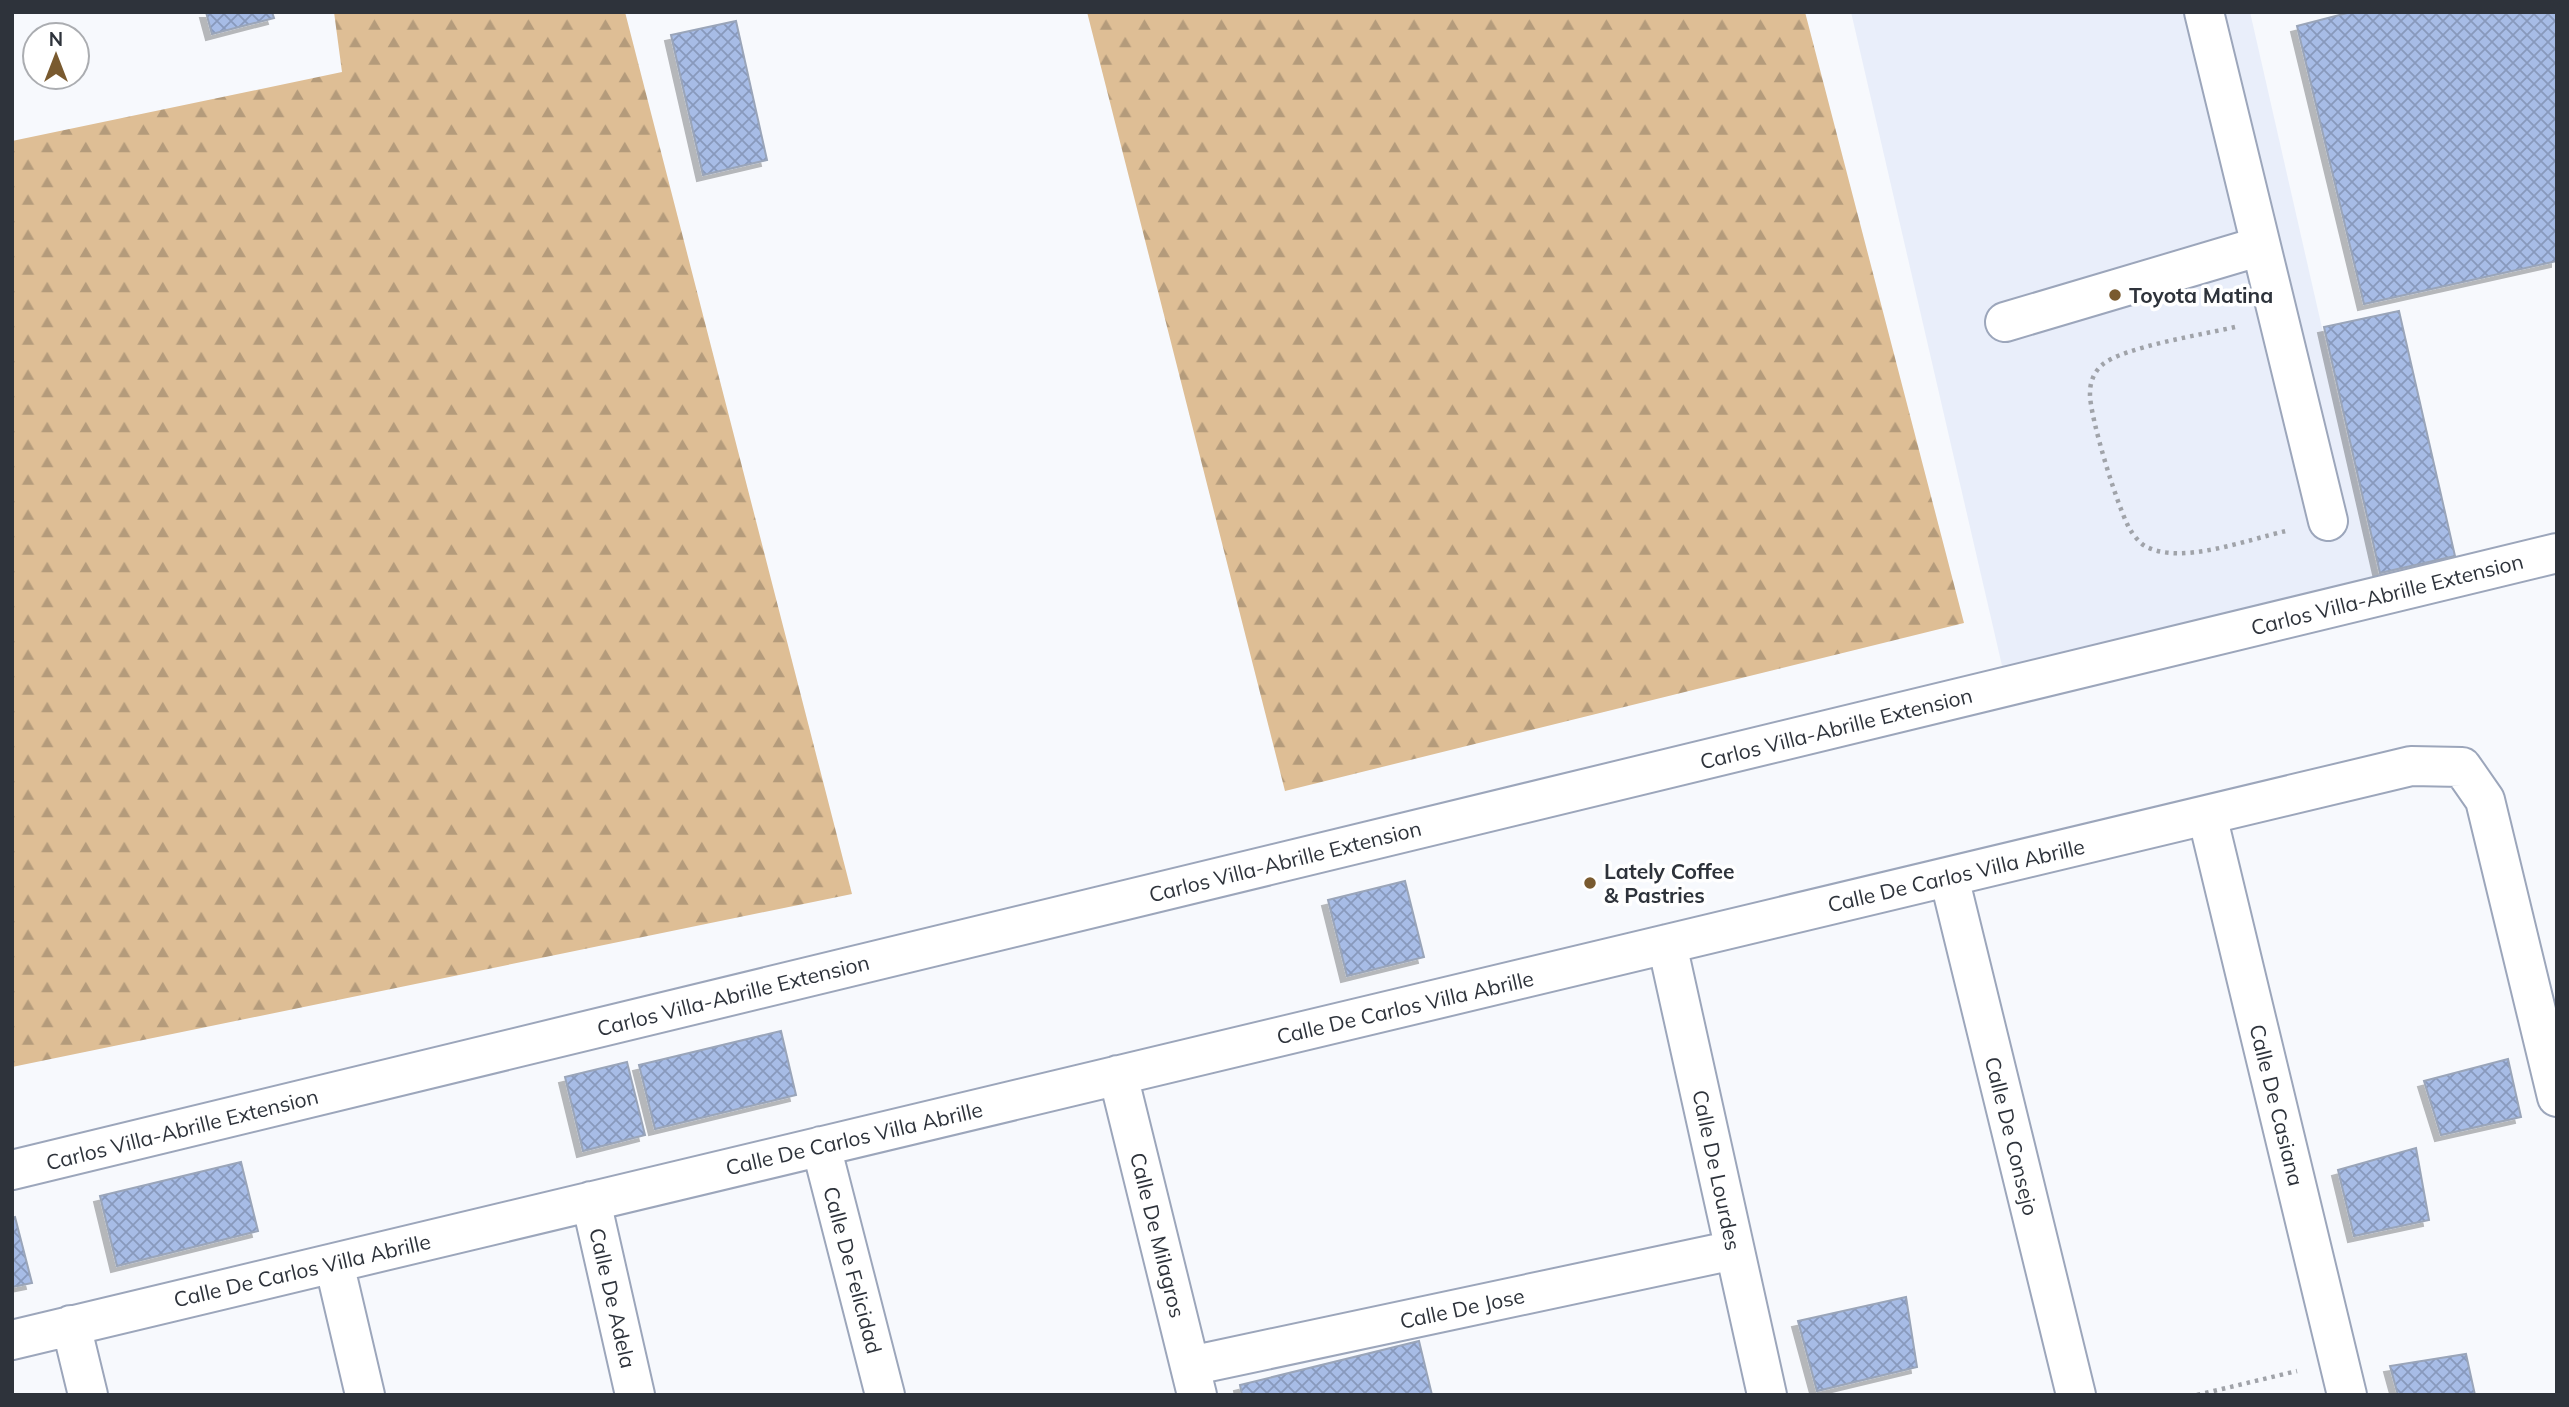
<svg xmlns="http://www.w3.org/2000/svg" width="2569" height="1407" viewBox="0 0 2569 1407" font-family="Mulish,sans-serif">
<defs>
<pattern id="forest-firs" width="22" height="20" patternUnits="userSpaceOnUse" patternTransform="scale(1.75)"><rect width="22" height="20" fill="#debe95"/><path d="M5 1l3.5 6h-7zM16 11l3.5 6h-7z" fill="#b49b7b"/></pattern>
<pattern id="building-cross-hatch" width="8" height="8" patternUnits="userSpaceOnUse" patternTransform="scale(1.75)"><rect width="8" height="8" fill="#a7bce6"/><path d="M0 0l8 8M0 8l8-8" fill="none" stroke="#8899bc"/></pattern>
<filter id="shadow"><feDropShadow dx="-6" dy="6" stdDeviation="0" flood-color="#0004"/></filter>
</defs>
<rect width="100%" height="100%" fill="#f7f9fd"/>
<path fill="#e9eefa" d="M1851,12H2250L2379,578L2003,670Z"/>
<path fill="url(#forest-firs)" d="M334,12H625L852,894L12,1067V141L342,72Z
M1087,12H1805L1964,623L1285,791Z"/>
<path fill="url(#building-cross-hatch)" stroke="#9aa5b9" stroke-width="2" filter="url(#shadow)" d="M206,12H272L274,18L212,34Z
M2351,12H2557V261L2364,304L2297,26Z
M736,21L767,160L703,175L671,35Z
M2399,311L2455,556L2380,573L2324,327Z
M1405,881L1424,957L1347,976L1328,900Z
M781,1031L796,1095L655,1129L639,1065Z
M2508,1059L2521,1117L2441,1135L2424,1081Z
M627,1062L645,1135L583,1151L565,1077Z
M2416,1148L2429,1220L2354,1236L2338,1170Z
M241,1162L258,1231L117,1266L100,1196Z
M15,1217L32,1283L12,1287V1218Z
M1906,1297L1917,1367L1817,1391L1798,1321Z
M1419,1341L1432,1395H1242L1240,1385Z
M2466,1354L2475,1395H2398L2390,1366Z"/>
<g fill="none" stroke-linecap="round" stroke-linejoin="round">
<defs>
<path id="minor" d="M2204,12L2328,521
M2005,322L2261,246
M2207,815L2347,1395
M1949,877L2076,1395
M1667,944L1767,1395
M1118,1075L1197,1395
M821,1146L885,1395
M12,1170L2557,553
M591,1201L635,1395
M334,1263L365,1395
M71,1325L88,1395
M12,1340L2411,766L2462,767L2485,800L2557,1097
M1190,1366L1734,1250"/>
</defs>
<use href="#minor" stroke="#9ca6bb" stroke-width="42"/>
<path stroke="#a0a3a9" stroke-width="4.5" stroke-dasharray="3.5 5" stroke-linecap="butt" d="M2235,327C2206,334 2122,347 2102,365C2094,372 2090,382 2090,393C2089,415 2119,513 2131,531C2134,536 2141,544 2145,546C2180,566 2249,539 2286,531
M2197,1395L2297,1371"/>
<use href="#minor" stroke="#fff" stroke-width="38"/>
</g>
<g fill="#795a2f" stroke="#fff" stroke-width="2.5">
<circle cx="2115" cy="295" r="7"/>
<circle cx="1590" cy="883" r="7"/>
</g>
<g text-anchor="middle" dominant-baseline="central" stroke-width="7" stroke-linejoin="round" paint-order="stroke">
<g font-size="21" font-weight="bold" fill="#2e333b" stroke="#fff" text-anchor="start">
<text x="2129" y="295">Toyota Matina</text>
<text x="1604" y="871">Lately Coffee<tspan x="1604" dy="24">&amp; Pastries</tspan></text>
</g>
<g font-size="21" fill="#2e333b" stroke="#fff">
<text transform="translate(2387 594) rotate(-14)">Carlos Villa-Abrille Extension</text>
<text transform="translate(1836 728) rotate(-14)">Carlos Villa-Abrille Extension</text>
<text transform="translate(1285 861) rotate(-14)">Carlos Villa-Abrille Extension</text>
<text transform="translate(1956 875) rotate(-13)">Calle De Carlos Villa Abrille</text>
<text transform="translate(733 995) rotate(-14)">Carlos Villa-Abrille Extension</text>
<text transform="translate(1405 1007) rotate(-13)">Calle De Carlos Villa Abrille</text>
<text transform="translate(2277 1105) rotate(76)">Calle De Casiana</text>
<text transform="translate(182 1129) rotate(-14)">Carlos Villa-Abrille Extension</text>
<text transform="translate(2012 1136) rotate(76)">Calle De Consejo</text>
<text transform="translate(854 1138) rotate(-13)">Calle De Carlos Villa Abrille</text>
<text transform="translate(1717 1170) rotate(78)">Calle De Lourdes</text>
<text transform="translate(1158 1235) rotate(76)">Calle De Milagros</text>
<text transform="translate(302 1270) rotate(-13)">Calle De Carlos Villa Abrille</text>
<text transform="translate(853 1270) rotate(75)">Calle De Felicidad</text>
<text transform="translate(613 1298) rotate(77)">Calle De Adela</text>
<text transform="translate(1462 1308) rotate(-12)">Calle De Jose</text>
</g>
</g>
<rect width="2569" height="1407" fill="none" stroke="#2e333b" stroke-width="28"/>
<g transform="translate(56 56)"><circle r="33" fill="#ffffff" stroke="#abadb1" stroke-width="2"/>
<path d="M0-5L12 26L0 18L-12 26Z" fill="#795a2f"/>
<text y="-10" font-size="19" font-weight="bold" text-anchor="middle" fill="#2e333b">N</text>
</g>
</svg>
